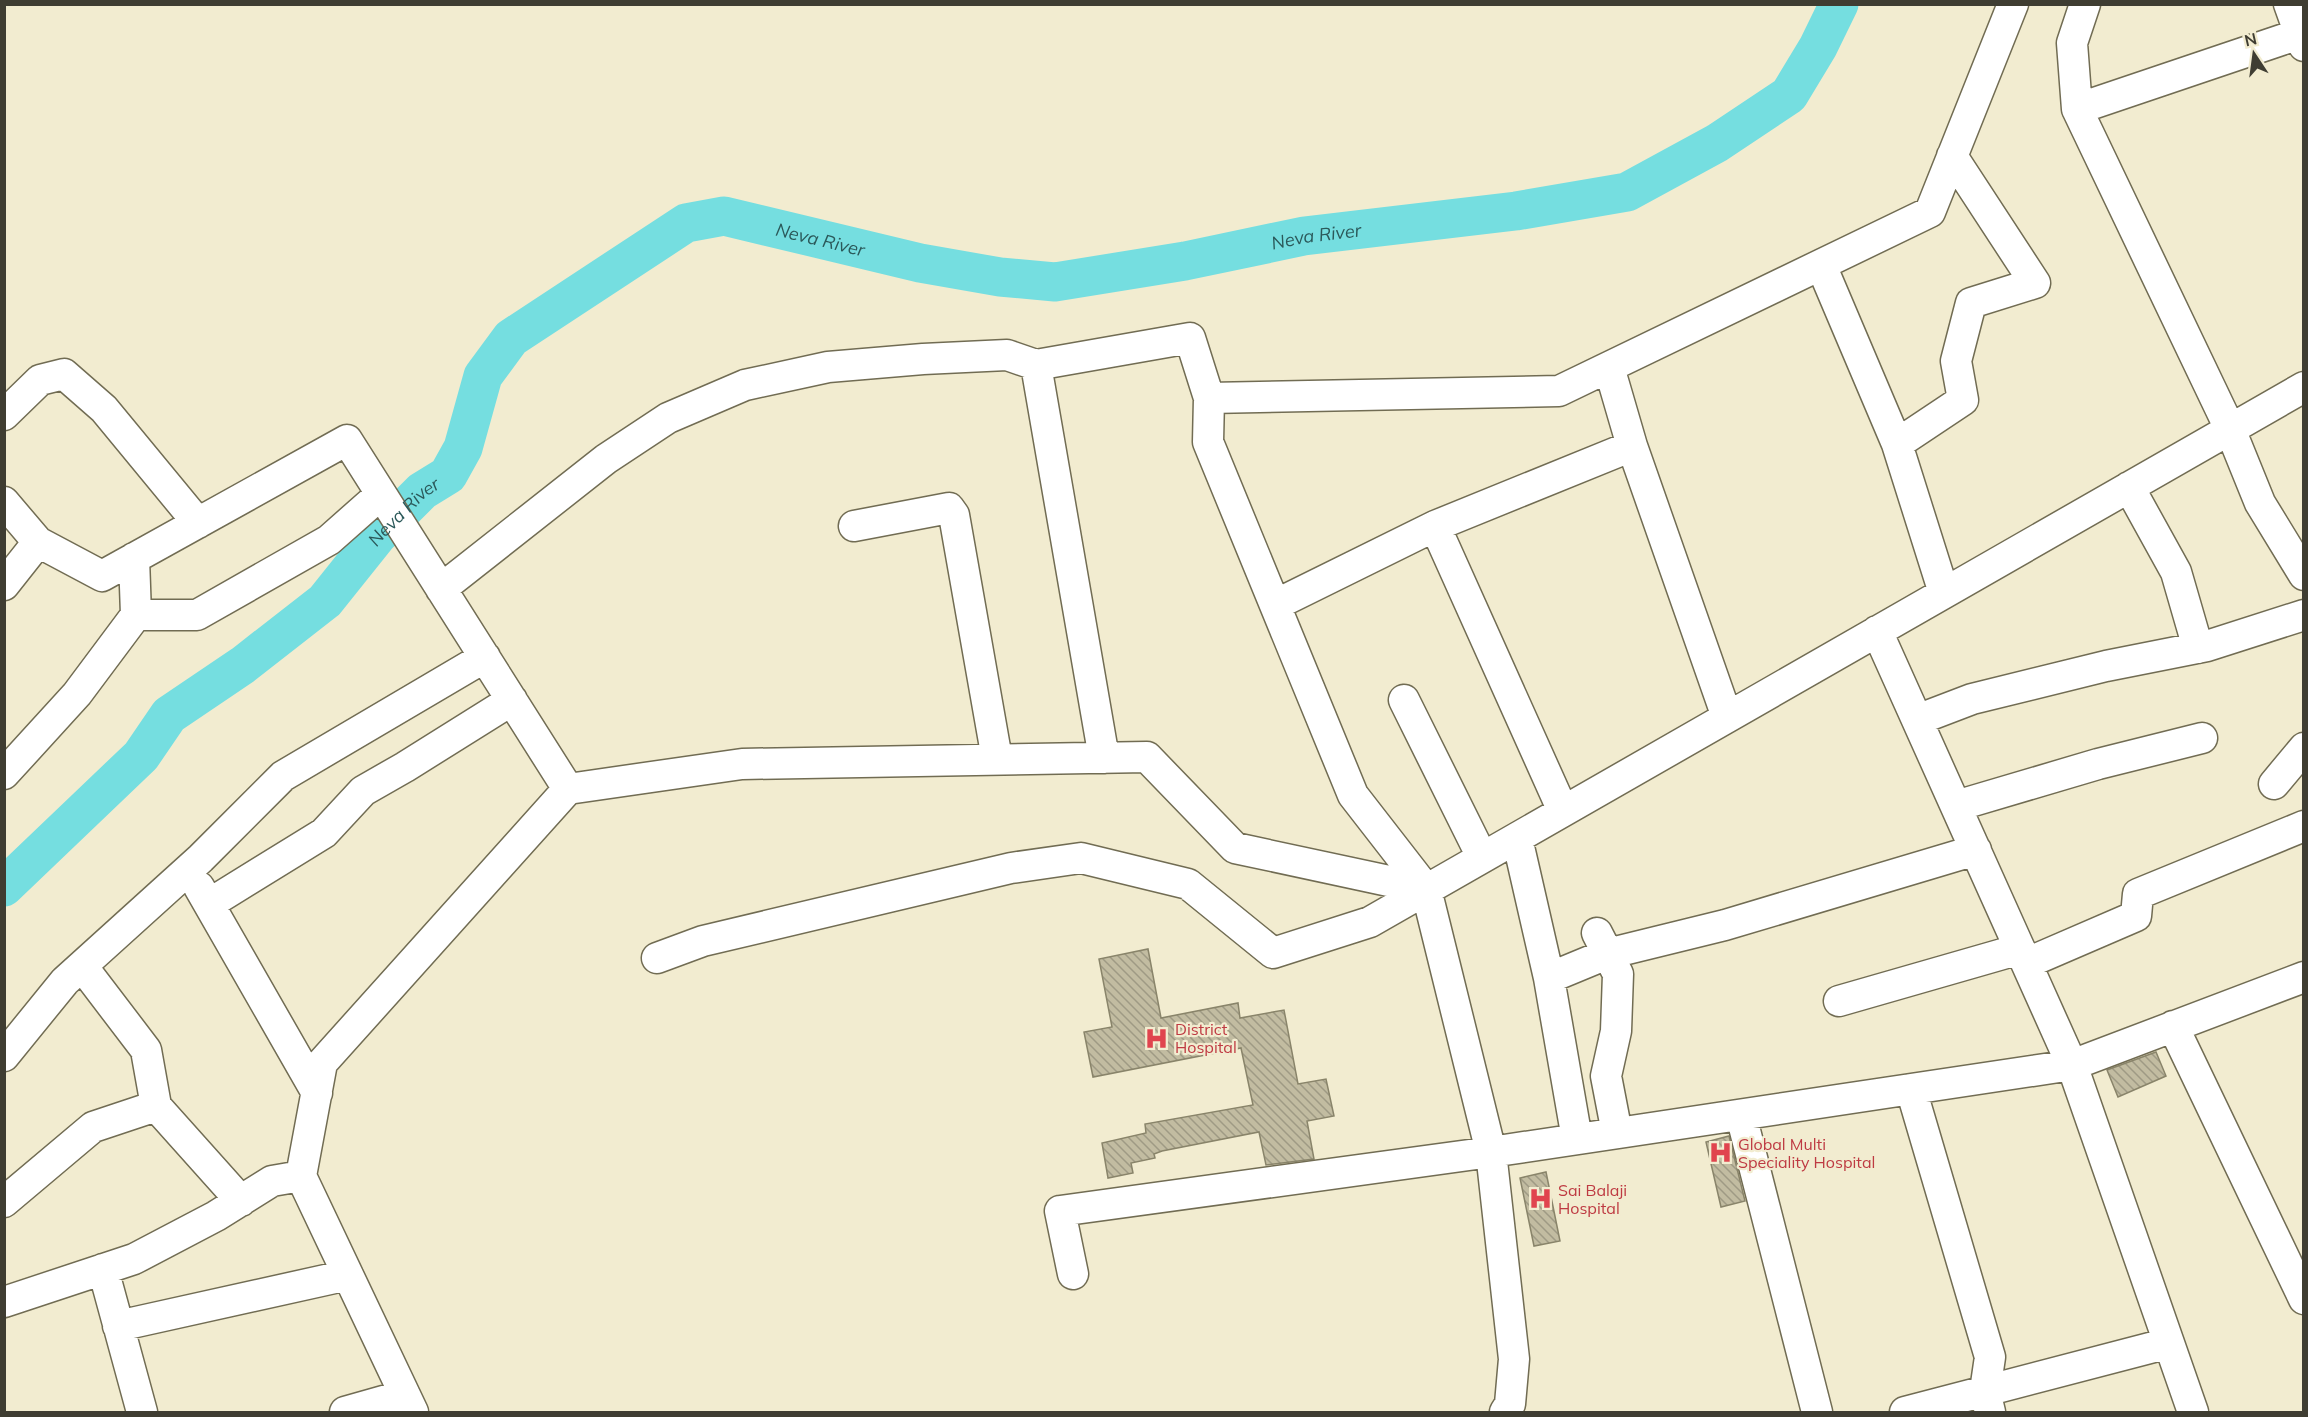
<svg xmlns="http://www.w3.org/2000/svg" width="2308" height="1417" viewBox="0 0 2308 1417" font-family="Mulish,sans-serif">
<defs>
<pattern id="building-back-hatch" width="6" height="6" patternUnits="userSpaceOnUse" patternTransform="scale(1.5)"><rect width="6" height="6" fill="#c2bca1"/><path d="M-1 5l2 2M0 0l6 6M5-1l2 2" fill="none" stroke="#9f9a84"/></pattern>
</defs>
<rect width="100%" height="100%" fill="#f2ecd0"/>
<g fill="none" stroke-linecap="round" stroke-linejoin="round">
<path stroke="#75dee0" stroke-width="39" id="s1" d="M4,887L141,756L169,715L243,665L325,601L377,536L422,491L448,475L463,448L483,376L511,338L686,223L724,216L920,263L1000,277L1055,282L1185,261L1304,236L1516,211L1627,192L1717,143L1789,95L1818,47L1839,4"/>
</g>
<path fill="url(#building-back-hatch)" stroke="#89846a" stroke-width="1.5" d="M1148,949L1161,1018L1238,1003L1240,1018L1284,1010L1298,1084L1326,1079L1334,1116L1307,1121L1314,1159L1266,1165L1259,1132L1162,1151L1154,1154L1155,1158L1131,1163L1133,1173L1108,1178L1102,1143L1146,1133L1145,1124L1253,1105L1241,1048L1093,1077L1084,1032L1112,1027L1099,959Z
M2156,1052L2166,1076L2118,1097L2107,1070Z
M1729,1136L1745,1201L1721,1207L1706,1142Z
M1546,1172L1560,1241L1534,1246L1520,1178Z"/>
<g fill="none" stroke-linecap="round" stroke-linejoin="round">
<defs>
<path id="minor" d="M2085,4L2072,43L2077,109L2299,34
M2289,4L2304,46
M2077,109L2230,429L2260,503L2304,575
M1821,265L1897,444L1944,593
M1036,365L1190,338L1209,398
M4,415L40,380L64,374L104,409L198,523
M1897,444L1963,400L1956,361L1971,303L2035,283L1952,156
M1632,446L1727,717
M2129,487L2176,572L2198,648
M4,502L38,542L102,576L347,440L568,789
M854,526L949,508L954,515L997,759
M1435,526L1632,446L1609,367
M4,585L38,542
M441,589L606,459L668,418L745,385L828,367L923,359L1007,355L1036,365L1104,758
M1275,605L1435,526L1563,811
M136,615H197L329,540L381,494
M1877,631L2072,1065L2193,1412
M1404,700L1482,857
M1917,720L1972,699L2106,666L2207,646L2304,615
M4,774L77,694L136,615L134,558
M2274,784L2304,748
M1956,806L2098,764L2202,738
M1517,838L1549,978L1577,1139
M199,887L317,1093
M1426,889L1353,795L1208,442L1209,398L1559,391L1930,212L2013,4
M209,904L324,833L363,791L405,767L512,700
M1597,933L1618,974L1616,1031L1606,1076L1617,1133
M657,958L703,941L1011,868L1081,858L1188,884L1273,953L1370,922L2304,387
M2027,963L2136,916L2138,894L2304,826
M1549,978L1607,954L1725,925L1976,850
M1839,1001L2020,949
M2173,1026L2304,1299
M4,1056L65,981L201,858L283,776L485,657
M1911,1089L1990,1357L1985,1391L1990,1412
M156,1106L241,1201
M1741,1115L1817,1412
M4,1202L93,1127L156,1106L146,1050L82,966
M103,1269L142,1412
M1073,1274L1060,1211L1491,1152L2072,1065L2304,977
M4,1302L134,1259L216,1216L272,1181L301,1176
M118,1326L348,1275
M345,1412L405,1395
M413,1412L301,1176L322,1063L568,789L742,764L1147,757L1235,848L1426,889L1491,1152L1514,1359L1510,1404L1505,1412
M1905,1412L2169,1343"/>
</defs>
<use href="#minor" stroke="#716c53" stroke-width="33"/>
<use href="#minor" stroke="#fff" stroke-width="30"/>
</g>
<defs>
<symbol id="hospital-bare" viewBox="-9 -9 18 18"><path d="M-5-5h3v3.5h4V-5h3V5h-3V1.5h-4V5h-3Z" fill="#e0444e" stroke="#f2ecd0" stroke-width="2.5" paint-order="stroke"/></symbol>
</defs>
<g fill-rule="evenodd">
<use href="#hospital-bare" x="1140" y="1022" width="33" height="33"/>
<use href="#hospital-bare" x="1704" y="1136" width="33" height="33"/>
<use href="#hospital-bare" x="1524" y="1182" width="33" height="33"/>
</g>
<g text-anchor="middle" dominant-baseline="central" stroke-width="4.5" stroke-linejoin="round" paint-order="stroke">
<g font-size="16" fill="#be3a42" stroke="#f2ecd0" text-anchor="start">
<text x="1175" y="1029">District<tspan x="1175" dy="18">Hospital</tspan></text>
<text x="1738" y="1144">Global Multi<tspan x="1738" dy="18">Speciality Hospital</tspan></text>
<text x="1558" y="1190">Sai Balaji<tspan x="1558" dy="18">Hospital</tspan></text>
</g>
<g font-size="18" font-style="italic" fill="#2b595a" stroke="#f2ecd0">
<text stroke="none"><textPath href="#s1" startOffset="1614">Neva River</textPath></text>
<text stroke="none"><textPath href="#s1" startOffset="1110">Neva River</textPath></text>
<text stroke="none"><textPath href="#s1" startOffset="552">Neva River</textPath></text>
</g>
</g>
<rect width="2308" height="1417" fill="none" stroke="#3f3d32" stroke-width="12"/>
<g transform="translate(2254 54) rotate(347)" stroke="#f2ecd0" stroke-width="4.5" paint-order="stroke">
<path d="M0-4.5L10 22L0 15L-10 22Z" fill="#3f3d32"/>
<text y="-9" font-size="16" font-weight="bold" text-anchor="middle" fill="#3f3d32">N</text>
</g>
</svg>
